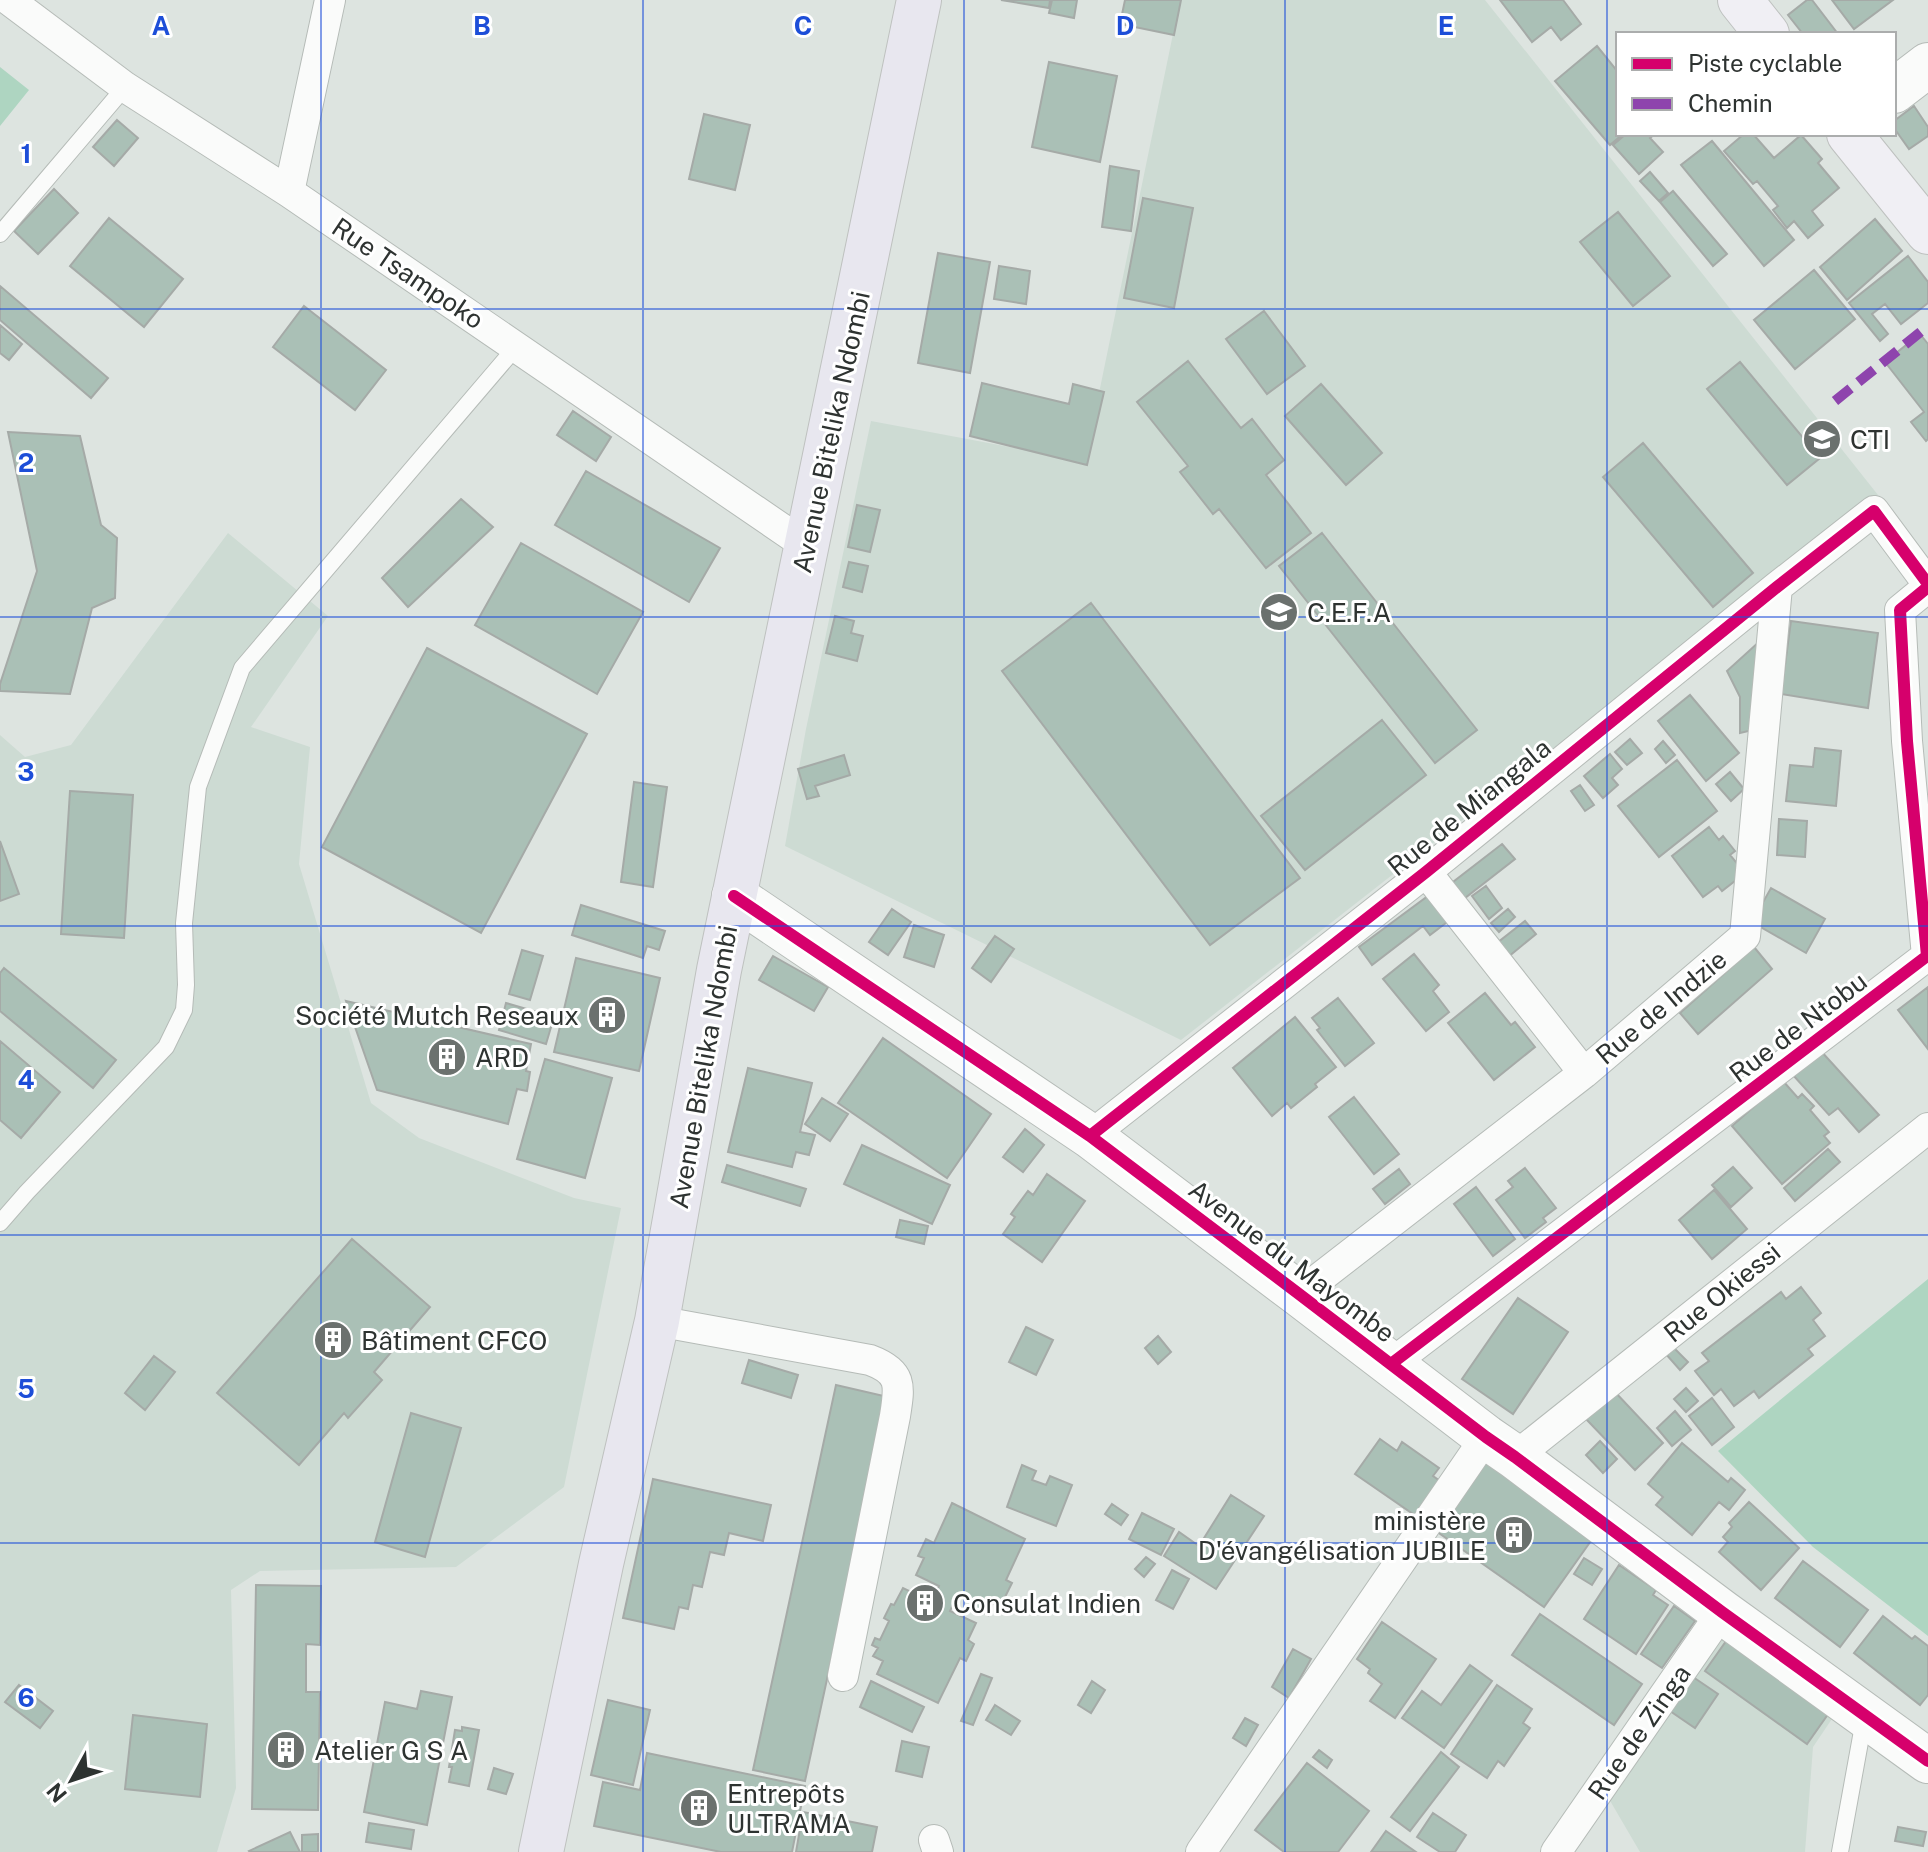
<svg xmlns="http://www.w3.org/2000/svg" width="1928" height="1852" viewBox="0 0 1928 1852" font-family="'Public Sans',sans-serif">
<rect width="100%" height="100%" fill="#dde4e0"/>
<path fill="#cddbd3" d="M1180,0H1485L1878,495L1181,1040L785,846L806,729L871,421L1085,461Z
M228,533L328,616L251,727L310,747L299,864L371,1103L419,1138L574,1198L621,1208L564,1487L456,1567L260,1571L231,1590L236,1788L217,1852H0V735L25,757L71,745Z
M1721,1629L1838,1710L1813,1747L1805,1852H1640L1609,1799Z"/>
<path fill="#aed5c1" d="M0,67L29,90L0,126Z
M1928,1279V1636L1813,1547L1718,1451Z"/>
<path fill="#aac0b6" stroke="#a5aaa7" stroke-width="2" d="M1001,0H1050L1049,8Z
M1052,0H1077L1074,18L1049,13Z
M1125,0H1181L1174,35L1120,24Z
M1500,0H1563L1581,24L1561,40L1551,27L1532,42Z
M1807,0H1812L1838,34H1803L1788,15Z
M1832,0H1893L1854,29Z
M1597,46L1618,72V134H1623L1610,145L1555,81Z
M1049,62L1117,76L1100,162L1032,147Z
M1914,106L1928,127V136L1909,149L1894,128V121Z
M704,114L750,125L735,190L689,179Z
M117,120L138,138L114,166L93,147Z
M1626,134H1655L1650,138L1663,152L1639,174L1613,145Z
M1744,134H1753L1774,158L1801,135L1822,159L1818,163L1839,188L1812,211L1823,225L1808,238L1794,221L1787,228L1773,210L1778,206L1757,181L1753,184L1724,151Z
M1712,141L1794,240L1764,266L1681,165Z
M1110,166L1139,171L1131,231L1102,227Z
M1650,172L1668,193L1659,201L1640,181Z
M54,189L78,213L38,254L14,231Z
M1673,191L1727,254L1713,266L1660,202Z
M1143,198L1193,208L1174,308L1124,298Z
M1618,212L1670,276L1633,306L1580,242Z
M109,218L183,279L144,327L70,266Z
M1875,219L1902,251L1847,300L1820,267Z
M938,253L990,262L970,373L918,363Z
M1908,256L1928,282V303L1901,324L1885,304L1872,314L1888,334L1880,341L1849,303Z
M999,266L1030,271L1026,304L994,299Z
M1814,270L1855,319L1795,369L1754,320Z
M0,286L108,378L91,398L0,320Z
M304,306L386,370L355,410L273,347Z
M1264,311L1305,366L1267,394L1226,339Z
M0,325L22,344L9,360L0,353Z
M1920,334L1928,344V439L1926,441L1911,422L1924,412L1885,362Z
M1188,361L1241,428L1252,419L1284,460L1266,475L1311,533L1266,568L1219,509L1213,514L1180,472L1188,466L1137,402Z
M1740,362L1820,458L1787,485L1707,389Z
M982,383L1069,404L1073,384L1104,392L1087,465L970,436Z
M1321,384L1382,453L1346,485L1285,416Z
M573,411L611,437L596,461L557,435Z
M8,432L80,436L101,525L117,538L115,598L92,608L70,694L0,691V684L37,571Z
M1643,443L1753,573L1713,607L1603,477Z
M586,471L720,548L689,602L555,525Z
M461,499L493,527L408,607L382,578Z
M857,505L880,510L870,552L848,547Z
M1322,533L1477,730L1435,763L1279,566Z
M521,543L643,612L597,694L475,625Z
M849,562L868,566L862,592L843,587Z
M1091,603L1300,878L1210,945L1002,671Z
M835,616L854,621L851,633L863,636L857,661L826,653Z
M1791,621L1878,633L1868,708L1781,694Z
M1761,640L1757,729L1740,733V697L1727,671Z
M427,648L587,734L481,933L322,847Z
M1690,695L1739,753L1706,781L1658,721Z
M1382,720L1426,775L1305,870L1261,816Z
M1630,739L1642,753L1627,765L1615,752Z
M1663,741L1675,755L1666,763L1655,749Z
M1815,748L1841,751L1836,806L1786,801L1790,765L1813,767Z
M1610,754L1622,769L1612,778L1618,785L1603,798L1584,776Z
M844,755L850,775L815,786L819,796L807,799L798,769Z
M1677,760L1717,811L1659,857L1618,806Z
M1730,772L1744,789L1731,801L1716,784Z
M634,782L667,787L653,887L621,882Z
M1580,785L1594,805L1585,811L1571,791Z
M70,791L133,795L124,938L61,934Z
M1779,819L1807,821L1805,857L1777,855Z
M1709,827L1719,840L1723,836L1735,851L1730,855L1745,873L1722,891L1718,886L1703,897L1672,856Z
M0,841L19,894L0,901Z
M1502,844L1515,859L1465,898L1453,882Z
M1486,886L1502,908L1489,919L1472,896Z
M1771,888L1825,919L1806,953L1752,922Z
M1432,893L1451,919L1430,935L1423,926L1372,965L1359,947Z
M581,905L665,931L659,950L647,946L643,958L572,935Z
M892,909L911,922L888,955L869,942Z
M1508,909L1515,917L1499,932L1491,923Z
M1525,921L1536,934L1508,957L1497,943Z
M914,925L944,935L934,967L904,957Z
M995,936L1014,949L991,982L972,968Z
M1754,947L1772,969L1698,1034L1680,1013Z
M522,950L543,956L530,1000L509,994Z
M1414,954L1439,985L1433,991L1449,1012L1426,1031L1383,979Z
M773,956L828,987L814,1011L759,980Z
M576,958L660,978L639,1071L554,1052Z
M4,968L116,1060L93,1088L0,1011V973Z
M1928,987V1049L1898,1010Z
M1485,993L1511,1025L1515,1022L1535,1047L1494,1080L1448,1023Z
M1338,998L1374,1043L1345,1066L1317,1030L1320,1028L1312,1018Z
M346,1001L531,1044L526,1071L530,1072L527,1091L517,1089L508,1124L377,1090Z
M506,1003L554,1017L546,1044L499,1030Z
M1295,1017L1336,1067L1315,1084L1317,1087L1291,1108L1287,1103L1272,1116L1233,1068Z
M883,1038L991,1114L947,1178L838,1103Z
M0,1041L60,1092L21,1138L0,1120Z
M1820,1050L1879,1115L1859,1132L1838,1108L1829,1115L1793,1075Z
M545,1059L612,1078L585,1178L517,1159Z
M748,1068L812,1083L800,1132L815,1135L809,1155L796,1152L792,1167L728,1152Z
M1783,1081L1798,1098L1802,1094L1814,1106L1810,1110L1829,1132L1824,1136L1830,1143L1782,1184L1732,1126Z
M1354,1097L1399,1154L1374,1174L1329,1117Z
M822,1098L848,1114L830,1141L805,1124Z
M1025,1129L1044,1145L1023,1172L1003,1157Z
M862,1145L950,1185L932,1224L844,1184Z
M1828,1149L1840,1162L1795,1201L1784,1188Z
M727,1165L806,1189L800,1206L722,1182Z
M1733,1167L1752,1188L1731,1207L1712,1185Z
M1525,1168L1556,1208L1543,1218L1546,1222L1525,1238L1496,1200L1513,1187L1508,1181Z
M1399,1169L1410,1184L1385,1204L1373,1189Z
M1047,1174L1085,1201L1042,1262L1003,1234L1015,1217L1011,1214L1028,1191L1033,1195Z
M1476,1187L1515,1239L1493,1256L1454,1204Z
M1714,1190L1747,1229L1712,1259L1679,1220Z
M900,1220L928,1226L924,1244L896,1237Z
M352,1239L430,1307L374,1372L382,1380L348,1418L344,1413L299,1465L217,1393Z
M1801,1287L1821,1313L1813,1320L1825,1336L1808,1349L1813,1355L1759,1398L1754,1391L1734,1406L1721,1389L1714,1395L1695,1371L1709,1361L1702,1353L1781,1292L1786,1299Z
M1518,1298L1568,1332L1513,1414L1462,1379Z
M1026,1327L1053,1340L1036,1375L1009,1362Z
M1158,1336L1171,1352L1158,1364L1145,1348Z
M1672,1346L1688,1362L1680,1370L1665,1353Z
M154,1356L175,1372L145,1410L125,1393Z
M749,1360L798,1375L791,1398L742,1383Z
M836,1385L888,1397L805,1781L753,1770Z
M1686,1388L1698,1401L1686,1412L1674,1399Z
M1615,1392L1663,1443L1635,1470L1586,1419Z
M1712,1398L1734,1427L1712,1445L1689,1416Z
M1675,1411L1691,1430L1672,1446L1657,1428Z
M411,1413L461,1428L425,1557L375,1542Z
M1380,1439L1397,1451L1402,1442L1439,1468L1433,1476L1440,1481L1416,1516L1355,1474Z
M1600,1441L1617,1459L1603,1473L1586,1455Z
M1682,1443L1728,1482L1731,1478L1745,1490L1729,1510L1719,1502L1692,1535L1656,1505L1663,1497L1648,1484Z
M1485,1462L1593,1538L1544,1607L1436,1531Z
M1022,1465L1036,1471L1032,1480L1046,1485L1050,1476L1072,1485L1056,1526L1007,1507Z
M653,1479L771,1505L763,1541L729,1533L724,1555L710,1552L702,1587L693,1585L688,1609L679,1607L674,1629L623,1618Z
M1231,1495L1264,1516L1216,1589L1164,1556L1179,1532L1199,1546Z
M1749,1502L1799,1548L1761,1590L1719,1552L1728,1542L1723,1537L1732,1527L1729,1523Z
M952,1503L1025,1539L1006,1580L1012,1583L1000,1607L993,1603L988,1615L973,1607L976,1602L958,1594L950,1611L976,1623L968,1640L974,1644L966,1661L960,1658L938,1703L877,1674L883,1661L873,1656L878,1648L872,1645L875,1638L880,1640L889,1621L884,1618L891,1604L894,1605L903,1588L932,1602L939,1586L916,1575L924,1558L918,1556L926,1539L934,1543Z
M1112,1504L1128,1515L1121,1525L1105,1514Z
M1142,1513L1174,1529L1161,1555L1129,1539Z
M1146,1557L1155,1564L1144,1577L1135,1569Z
M1584,1558L1602,1569L1592,1585L1574,1574Z
M1803,1561L1868,1610L1840,1647L1775,1598Z
M1619,1565L1656,1590L1653,1595L1668,1605L1636,1654L1584,1619Z
M1172,1570L1189,1579L1173,1609L1156,1600Z
M256,1585L321,1586L320,1645L306,1644V1692H320L318,1810L252,1809Z
M1674,1606L1695,1621L1662,1668L1641,1654Z
M1540,1614L1642,1684L1614,1725L1512,1655Z
M1883,1616L1912,1639L1915,1636L1928,1646V1695L1920,1705L1854,1653Z
M1382,1622L1436,1659L1395,1718L1370,1701L1382,1684L1368,1673L1370,1669L1357,1659Z
M1729,1637L1831,1710L1807,1744L1705,1671Z
M1293,1649L1311,1659L1289,1698L1272,1687Z
M1470,1665L1492,1681L1444,1748L1402,1718L1422,1691L1441,1705Z
M981,1674L992,1678L973,1725L961,1721Z
M1693,1677L1718,1694L1695,1728L1670,1711Z
M871,1681L924,1707L912,1732L860,1707Z
M1092,1681L1105,1690L1091,1713L1078,1705Z
M19,1685L53,1711L40,1728L5,1702Z
M1497,1685L1532,1709L1523,1723L1530,1728L1504,1766L1498,1761L1487,1778L1451,1754Z
M421,1691L452,1697L427,1825L364,1812L385,1702L417,1709Z
M608,1700L650,1710L633,1785L591,1775Z
M995,1705L1020,1721L1011,1735L986,1720Z
M133,1715L207,1724L200,1797L125,1789Z
M1245,1718L1258,1725L1246,1746L1233,1738Z
M462,1727L479,1730L469,1786L449,1782L452,1767H449L455,1730L462,1731Z
M902,1741L929,1747L922,1777L896,1771Z
M1319,1750L1332,1760L1327,1768L1313,1757Z
M1441,1752L1459,1767L1410,1831L1391,1817Z
M647,1753L805,1786L792,1852H721L594,1826L603,1782L640,1790Z
M1307,1763L1369,1811L1338,1852H1284L1255,1830Z
M494,1768L513,1774L506,1794L488,1789Z
M803,1812L877,1827L872,1852H796Z
M1433,1813L1466,1835L1455,1852H1440L1417,1837Z
M369,1823L414,1830L411,1849L366,1842Z
M1898,1827L1926,1832L1923,1846L1895,1841Z
M1386,1831L1416,1852H1371Z
M290,1832L300,1852H250L249,1851Z
M318,1834V1852H302V1835Z"/>
<g fill="none" stroke-linecap="round" stroke-linejoin="round">
<defs>
<path id="lane" d="M0,234L125,87
M0,1223L27,1192L166,1047L184,1010L186,985L184,923L198,787L242,668L516,347
M1840,1852L1864,1720"/>
<path id="street" d="M9,0L125,87L289,192L807,546
M289,192L330,0
M1426,872L1584,1073
M1090,1136L1426,872L1777,587L1874,511L1928,584
M1299,1294L1584,1073L1745,936L1777,587
M657,1321L870,1360C902,1372 900,1385 895,1416L843,1676
M1391,1364L1927,956L1907,741L1900,610L1928,587
M1515,1457L1928,1128
M934,1840L938,1852
M1201,1852L1486,1437
M1556,1852L1722,1612"/>
<path id="secondary" d="M1894,91L1928,65
M734,896L1090,1136L1299,1294L1486,1437L1515,1457L1722,1612L1928,1761"/>
<path id="primary" d="M1740,0L1767,34
M1849,134L1928,232"/>
<path id="highway" d="M541,1852L601,1564L657,1321L719,970L919,0"/>
</defs>
<use href="#lane" stroke="#b5bbb7" stroke-width="18"/>
<use href="#street" stroke="#b5bbb7" stroke-width="32"/>
<use href="#secondary" stroke="#b5bbb7" stroke-width="46"/>
<use href="#primary" stroke="#bec1bf" stroke-width="46"/>
<use href="#highway" stroke="#bec1bf" stroke-width="46"/>
<use href="#lane" stroke="#fafbfa" stroke-width="16"/>
<use href="#street" stroke="#fafbfa" stroke-width="30"/>
<use href="#secondary" stroke="#fafbfa" stroke-width="44"/>
<use href="#primary" stroke="#f0eff4" stroke-width="44"/>
<use href="#highway" stroke="#e8e7ef" stroke-width="44"/>
<path stroke="#8e44ad" stroke-width="10" stroke-dasharray="20 10" stroke-linecap="butt" d="M1835,401L1928,326"/>
<defs>
<path id="cycleway" d="M734,896L1090,1136L1299,1294L1486,1437L1515,1457L1722,1612L1928,1761
M1090,1136L1426,872L1777,587L1874,511L1928,584
M1391,1364L1927,956L1907,741L1900,610L1928,587"/>
</defs>
<use href="#cycleway" stroke="#fff" stroke-width="17"/>
<use href="#cycleway" stroke="#d6006c" stroke-width="12"/>
</g>
<path fill="none" stroke="#1d4ed8" stroke-width="2" stroke-opacity="0.55" d="M321,0V1852M643,0V1852M964,0V1852M1285,0V1852M1607,0V1852M0,309H1928M0,617H1928M0,926H1928M0,1235H1928M0,1543H1928"/>
<defs>
<symbol id="school-disc" viewBox="-11 -11 22 22"><circle r="9.5" fill="#6b716e" stroke="#fff"/><path d="M0-5L7-2L0 1L-7-2ZM-4 1L0 2.5L4 1V4Q0 6-4 4Z" fill="#fff"/></symbol>
<symbol id="building-disc" viewBox="-11 -11 22 22"><circle r="9.5" fill="#6b716e" stroke="#fff"/><path d="M-4-6H4V6H1V3H-1V6H-4ZM-2.5-4.3h1.7v1.8h-1.7ZM.8-4.3h1.7v1.8H.8ZM-2.5-1h1.7V.8h-1.7ZM.8-1h1.7V.8H.8Z" fill="#fff"/></symbol>
</defs>
<g fill-rule="evenodd">
<use href="#school-disc" x="1800" y="417" width="44" height="44"/>
<use href="#school-disc" x="1257" y="590" width="44" height="44"/>
<use href="#building-disc" x="585" y="993" width="44" height="44"/>
<use href="#building-disc" x="425" y="1035" width="44" height="44"/>
<use href="#building-disc" x="311" y="1318" width="44" height="44"/>
<use href="#building-disc" x="1492" y="1513" width="44" height="44"/>
<use href="#building-disc" x="903" y="1581" width="44" height="44"/>
<use href="#building-disc" x="264" y="1728" width="44" height="44"/>
<use href="#building-disc" x="677" y="1786" width="44" height="44"/>
</g>
<g text-anchor="middle" dominant-baseline="central" stroke-width="6" stroke-linejoin="round" paint-order="stroke">
<g font-size="26" fill="#2e3331" stroke="#fff">
<text transform="translate(408 273) rotate(34)">Rue Tsampoko</text>
<text transform="translate(831 432) rotate(-78)">Avenue Bitelika Ndombi</text>
<text transform="translate(1469 807) rotate(-39)">Rue de Miangala</text>
<text transform="translate(1661 1007) rotate(-40)">Rue de Indzie</text>
<text transform="translate(1798 1027) rotate(-37)">Rue de Ntobu</text>
<text transform="translate(703 1067) rotate(-80)">Avenue Bitelika Ndombi</text>
<text transform="translate(1292 1261) rotate(37)">Avenue du Mayombe</text>
<text transform="translate(1722 1292) rotate(-39)">Rue Okiessi</text>
<text transform="translate(1639 1732) rotate(-55)">Rue de Zinga</text>
</g>
<g font-size="26" fill="#2e3331" stroke="#fff" text-anchor="start">
<text x="1850" y="439">CTI</text>
<text x="1307" y="612">C.E.F.A</text>
<text x="579" y="1015" text-anchor="end">Société Mutch Reseaux</text>
<text x="475" y="1057">ARD</text>
<text x="361" y="1340">Bâtiment CFCO</text>
<text x="1486" y="1520" text-anchor="end">ministère<tspan x="1486" dy="30">D'évangélisation JUBILE</tspan></text>
<text x="953" y="1603">Consulat Indien</text>
<text x="314" y="1750">Atelier G S A</text>
<text x="727" y="1793">Entrepôts<tspan x="727" dy="30">ULTRAMA</tspan></text>
</g>
</g>
<g font-size="26" text-anchor="middle" font-weight="bold" fill="#1d4ed8" stroke="#fff" stroke-width="6" stroke-linejoin="round" paint-order="stroke">
<text x="161" y="35">A</text>
<text x="482" y="35">B</text>
<text x="803" y="35">C</text>
<text x="1125" y="35">D</text>
<text x="1446" y="35">E</text>
<text x="26" y="163">1</text>
<text x="26" y="472">2</text>
<text x="26" y="781">3</text>
<text x="26" y="1089">4</text>
<text x="26" y="1398">5</text>
<text x="26" y="1707">6</text>
</g>
<rect x="1616" y="32" width="280" height="104" fill="#ffffff" stroke="#abadad" stroke-width="2"/>
<rect x="1632" y="58" width="40" height="12" fill="#d6006c" stroke="#abadad" stroke-width="2"/>
<text x="1688" y="72" font-size="24" fill="#2e3331">Piste cyclable</text>
<rect x="1632" y="98" width="40" height="12" fill="#8e44ad" stroke="#abadad" stroke-width="2"/>
<text x="1688" y="112" font-size="24" fill="#2e3331">Chemin</text>
<g transform="translate(72 1780) rotate(230)" stroke="#ffffff" stroke-width="6" paint-order="stroke">
<path d="M0-6L14 30L0 20L-14 30Z" fill="#2e3331"/>
<text y="-12" font-size="22" font-weight="bold" text-anchor="middle" fill="#2e3331">N</text>
</g>
</svg>
